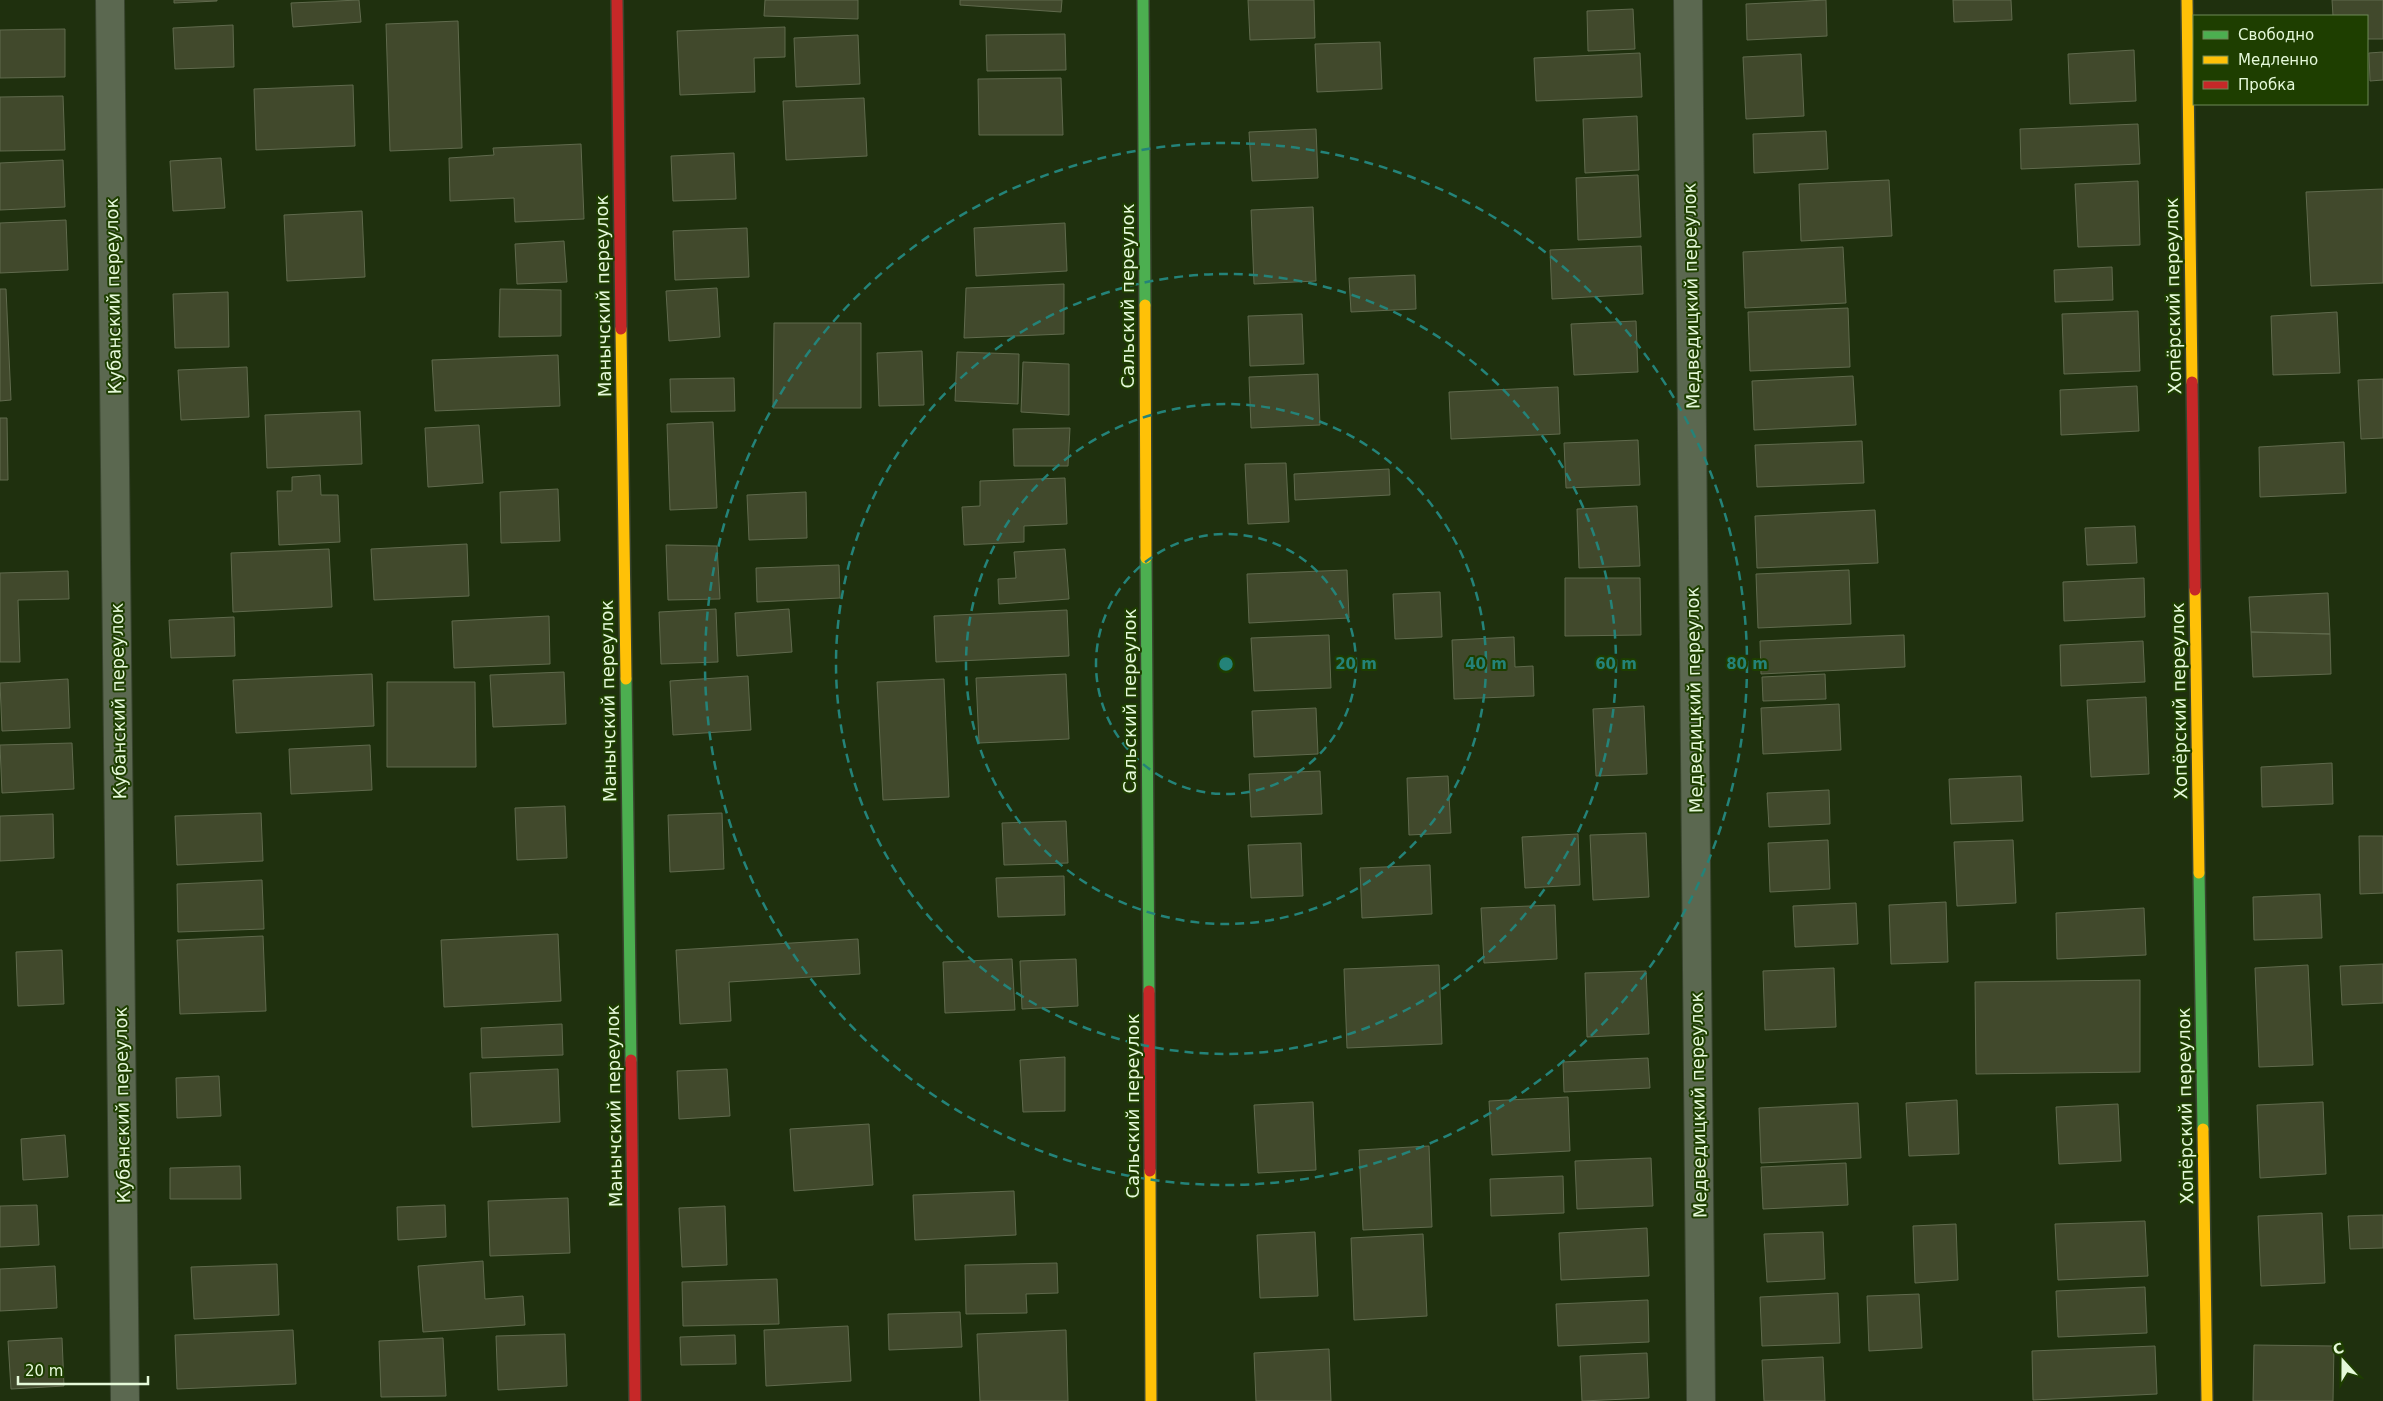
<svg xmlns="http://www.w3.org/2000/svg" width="2383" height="1401" viewBox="0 0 2383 1401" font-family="'DejaVu Sans',sans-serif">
<rect width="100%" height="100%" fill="#1f300e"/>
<path fill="#41492c" stroke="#606a4d" d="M174,0H217V1L174,3Z
M359,0L361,22L293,27L291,3Z
M765,0H858V19L764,16Z
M960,0H1062L1061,12L960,5Z
M1248,0H1314L1315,38L1250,40Z
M1826,0L1827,36L1747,40L1746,4Z
M1953,0H2011L2012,20L1954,22Z
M2332,0H2383V39H2367V16H2333Z
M1633,9L1635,49L1588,51L1587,11Z
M458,21L462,148L390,151L386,24Z
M233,25L234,67L175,69L173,28Z
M785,27V57L754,58L755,92L680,95L677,31Z
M65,29V77L0,78V30Z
M1065,34L1066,70L987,71L986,35Z
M858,35L860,84L796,87L794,38Z
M1380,42L1382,89L1317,92L1315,44Z
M2134,50L2136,101L2070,104L2068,54Z
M2383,52V80L2370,81L2369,53Z
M1640,53L1642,97L1536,101L1534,58Z
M1801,54L1804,116L1746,119L1743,57Z
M1061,78L1063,135H979L978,79Z
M353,85L355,146L256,150L254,89Z
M63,96L65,150L0,151V97Z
M864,98L867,156L786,160L783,101Z
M1637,116L1639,170L1585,173L1583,119Z
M2138,124L2140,164L2021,169L2020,129Z
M1316,129L1318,178L1252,181L1249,132Z
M1826,131L1828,169L1754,173L1753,134Z
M581,144L584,219L515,222L514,198L450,201L449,158L494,155L493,148Z
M734,153L736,199L673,201L671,156Z
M221,158L225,208L173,211L170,161Z
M63,160L65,207L0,210V163Z
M1638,175L1641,237L1578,240L1576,178Z
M1889,180L1892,236L1801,241L1799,184Z
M2138,181L2140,245L2078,247L2075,184Z
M2383,189V283L2311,286L2306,192Z
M1313,207L1316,281L1254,284L1251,210Z
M362,211L365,277L287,281L284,215Z
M66,220L68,270L0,273V223Z
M1065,223L1067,271L976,276L974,228Z
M747,228L749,277L675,280L673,231Z
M564,241L567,282L517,284L515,244Z
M1641,246L1643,294L1552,299L1550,250Z
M1843,247L1846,303L1745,308L1743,252Z
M2112,267L2113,300L2055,302L2054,270Z
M1415,275L1416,309L1351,312L1349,278Z
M1064,284V334L964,338L966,288Z
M717,288L720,337L669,341L666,291Z
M0,289H6L11,400L0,401Z
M500,289L561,290V336L499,337Z
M228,292L229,347L175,348L173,294Z
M1848,308L1850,367L1750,371L1748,312Z
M2138,311L2140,371L2064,374L2062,314Z
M2337,312L2340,373L2273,375L2271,316Z
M1302,314L1304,364L1250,366L1248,316Z
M1636,321L1638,372L1574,375L1571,324Z
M774,323H861V408H773Z
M922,351L924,405L879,406L877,353Z
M957,352L1019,354L1018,404L955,401Z
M558,355L560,406L435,411L432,360Z
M1023,362L1069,364V415L1021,412Z
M247,367L249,417L181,420L178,370Z
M1318,374L1320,425L1251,428L1249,377Z
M1853,376L1856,425L1754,430L1752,381Z
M734,378L735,411L671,412L670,379Z
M2383,379V438L2361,439L2358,380Z
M2137,386L2139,431L2061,435L2060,390Z
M1558,387L1560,434L1451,439L1449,392Z
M360,411L362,464L267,468L265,415Z
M0,418H7L8,480H0Z
M713,422L717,508L670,510L667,424Z
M479,425L483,483L428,487L425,428Z
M1070,428L1068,466H1014L1013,429Z
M1638,440L1640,485L1566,488L1564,443Z
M1862,441L1864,483L1757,487L1755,445Z
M2344,442L2346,493L2260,497L2259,447Z
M1286,463L1289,522L1248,524L1245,464Z
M1389,469L1390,495L1295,500L1294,474Z
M320,475L321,495H338L340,542L279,545L277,491H292V477Z
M1065,478L1067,524L1024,526V542L964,545L962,507L980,506V481Z
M558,489L560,541L501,543L500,492Z
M806,492L807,538L749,540L747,495Z
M1637,506L1640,566L1579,568L1577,509Z
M1875,510L1878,563L1757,568L1755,516Z
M2135,526L2137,563L2087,565L2085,528Z
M467,544L469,596L374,600L371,549Z
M666,545L717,546L720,599L668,600Z
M329,549L332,607L233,612L231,553Z
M1065,549L1069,599L999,604L998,579L1016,578L1014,552Z
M839,565L840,598L757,602L756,568Z
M1347,570L1349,618L1249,623L1247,574Z
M1849,570L1851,624L1758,628L1756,574Z
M68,571L69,599L18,600L20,662H0V573Z
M1565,578H1640L1641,635L1565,636Z
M2144,578L2145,617L2064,621L2063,582Z
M1440,592L1442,637L1395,639L1393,594Z
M2328,593L2330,634L2251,632L2249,597Z
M716,609L718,662L661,664L659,612Z
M789,609L792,652L737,656L735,613Z
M1067,610L1069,656L936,662L934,616Z
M549,616L550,664L454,668L452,621Z
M234,617L235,656L171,658L169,620Z
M2251,632L2330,634L2331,674L2253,677Z
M1329,635L1331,688L1254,691L1251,638Z
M1904,635L1905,667L1761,674L1760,641Z
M1514,637L1515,667L1533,666L1534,696L1454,699L1452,640Z
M2143,641L2145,682L2061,686L2060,645Z
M564,672L566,724L493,727L490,675Z
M372,674L374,726L236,733L233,680Z
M1066,674L1069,739L979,743L976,678Z
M1825,674L1826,699L1763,701L1762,677Z
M748,676L751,730L673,735L670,681Z
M68,679L70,728L2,731L0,683Z
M944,679L949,797L883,800L877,682Z
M387,682H475L476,767H387Z
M2146,697L2149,774L2091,777L2087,700Z
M1839,704L1841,750L1763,754L1761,708Z
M1644,706L1647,774L1596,776L1593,709Z
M1316,708L1318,754L1254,757L1252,711Z
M72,743L74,789L2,793L0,745Z
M370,745L372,790L291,794L289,749Z
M2332,763L2333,804L2262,807L2261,767Z
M1320,771L1322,814L1251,817L1249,774Z
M1448,776L1451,833L1409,835L1407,778Z
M2021,776L2023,821L1951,824L1949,779Z
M1829,790L1830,824L1769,827L1767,793Z
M565,806L567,858L517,860L515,808Z
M261,813L263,861L177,865L175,816Z
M722,813L724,869L670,872L668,815Z
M53,814L54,858L0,861V816Z
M1066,821L1068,863L1004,865L1002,823Z
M1646,833L1649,897L1593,900L1590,835Z
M1578,834L1580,885L1525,888L1522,837Z
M2359,836H2383V893L2360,894Z
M1828,840L1830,889L1770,892L1768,843Z
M2013,840L2016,903L1957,906L1954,842Z
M1301,843L1303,896L1251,898L1248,845Z
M1430,865L1432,914L1362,918L1360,868Z
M1064,876L1065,915L998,917L996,878Z
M262,880L264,929L178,932L177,884Z
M2320,894L2322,938L2254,940L2253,897Z
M1946,902L1948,962L1891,964L1889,905Z
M1856,903L1858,944L1795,947L1793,906Z
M1555,905L1557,959L1484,963L1481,908Z
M2144,908L2146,955L2057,959L2056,913Z
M558,934L561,1001L444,1007L441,940Z
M263,936L266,1011L180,1014L177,940Z
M858,939L860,974L729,982L731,1021L680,1024L676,950Z
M62,950L64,1004L18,1006L16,952Z
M1012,959L1015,1010L945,1013L943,962Z
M1076,959L1078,1006L1022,1009L1020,961Z
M2383,964V1003L2342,1005L2340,966Z
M1439,965L1442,1044L1347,1048L1344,969Z
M2308,965L2313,1065L2259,1067L2255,968Z
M1834,968L1836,1027L1765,1030L1763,971Z
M1646,971L1649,1034L1587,1037L1585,973Z
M2140,980V1072L1976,1074L1975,982Z
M562,1024L563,1055L482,1058L481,1028Z
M1065,1057V1111L1023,1112L1020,1060Z
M1648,1058L1650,1088L1564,1092L1563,1062Z
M558,1069L560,1122L472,1127L470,1073Z
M727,1069L730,1116L679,1119L677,1071Z
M219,1076L221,1116L177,1118L176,1078Z
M1568,1097L1570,1151L1492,1155L1489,1101Z
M1957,1100L1959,1154L1909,1156L1906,1103Z
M1313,1102L1316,1170L1258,1173L1254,1105Z
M2323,1102L2326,1174L2260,1178L2257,1105Z
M1858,1103L1861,1158L1761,1163L1759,1108Z
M2118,1104L2121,1161L2059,1164L2056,1107Z
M869,1124L873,1185L794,1191L790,1129Z
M65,1135L68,1177L23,1180L21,1139Z
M1429,1146L1432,1227L1363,1230L1359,1150Z
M1651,1158L1653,1206L1577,1209L1575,1161Z
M1846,1163L1848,1205L1763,1209L1761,1167Z
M240,1166L241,1199H170V1168Z
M1563,1176L1564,1213L1491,1216L1490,1179Z
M1014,1191L1016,1235L915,1240L913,1195Z
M568,1198L570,1253L490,1256L488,1201Z
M37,1205L39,1245L0,1247V1206Z
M445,1205L446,1237L398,1240L397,1207Z
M725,1206L727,1265L682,1267L679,1208Z
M2322,1213L2325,1283L2261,1286L2258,1216Z
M2383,1215V1248L2350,1249L2348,1216Z
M2145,1221L2148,1276L2058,1280L2055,1224Z
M1956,1224L1958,1280L1915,1283L1913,1226Z
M1647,1228L1649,1276L1561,1280L1559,1233Z
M1315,1232L1318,1296L1260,1298L1257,1235Z
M1823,1232L1825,1279L1767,1282L1764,1234Z
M1423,1234L1427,1316L1354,1320L1351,1238Z
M483,1261L485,1299L523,1296L525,1325L423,1332L418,1266Z
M1057,1263L1058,1293L1026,1294L1027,1313L966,1314L965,1265Z
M277,1264L279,1315L194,1319L191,1267Z
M55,1266L57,1308L0,1311V1269Z
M777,1279L779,1324L683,1326L682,1282Z
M2145,1287L2147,1333L2058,1337L2056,1291Z
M1838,1293L1840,1343L1762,1346L1760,1297Z
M1919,1294L1922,1348L1869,1351L1867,1296Z
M1648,1300L1649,1342L1558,1346L1556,1304Z
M960,1312L962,1347L889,1350L888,1314Z
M848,1326L851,1381L766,1386L764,1330Z
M293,1330L296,1384L177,1389L175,1335Z
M1066,1330L1068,1401H980L977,1334Z
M565,1334L567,1386L498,1390L496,1336Z
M735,1335L736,1364L681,1365L680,1337Z
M62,1338L64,1386L11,1389L8,1341Z
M443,1338L446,1396L381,1397L379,1341Z
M2254,1345L2334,1346L2333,1401H2253Z
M2155,1346L2157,1394L2033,1400L2032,1351Z
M1329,1349L1331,1401H1256L1254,1353Z
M1647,1353L1649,1398L1582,1401L1580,1356Z
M1823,1357L1825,1401H1764L1762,1360Z"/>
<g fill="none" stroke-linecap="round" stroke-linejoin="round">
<defs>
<path id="street" d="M110,0L125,1401
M1688,0L1701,1401"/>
<path id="fast" d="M1143,0L1145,305
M1146,558L1149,991
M626,679L631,1060
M2199,873L2203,1129"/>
<path id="slow" d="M2187,0L2192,382
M1145,305L1146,558
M621,329L626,679
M2195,590L2199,873
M2203,1129L2207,1401
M1150,1171L1151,1401"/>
<path id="jam" d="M617,0L621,329
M2192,382L2195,590
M1149,991L1150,1171
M631,1060L635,1401"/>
</defs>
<use href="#street" stroke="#38442e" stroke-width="30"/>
<use href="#fast" stroke="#38442e" stroke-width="14"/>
<use href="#slow" stroke="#38442e" stroke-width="14"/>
<use href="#jam" stroke="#38442e" stroke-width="14"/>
<use href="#street" stroke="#5b6850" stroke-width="28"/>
<use href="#fast" stroke="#4caf50" stroke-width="11"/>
<use href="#slow" stroke="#ffc107" stroke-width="11"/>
<use href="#jam" stroke="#c62828" stroke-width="11"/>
</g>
<g fill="none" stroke="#248379" stroke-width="2.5" stroke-dasharray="9 6">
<circle cx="1226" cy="664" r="130"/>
<circle cx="1226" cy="664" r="260"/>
<circle cx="1226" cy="664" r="390"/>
<circle cx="1226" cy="664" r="521"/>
</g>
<g text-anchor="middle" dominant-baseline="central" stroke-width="4" stroke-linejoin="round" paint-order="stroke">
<g font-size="18" fill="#e5f9d9" stroke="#1e3e00">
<text transform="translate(113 296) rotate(-91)">Кубанский переулок</text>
<text transform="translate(603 296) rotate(-91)">Манычский переулок</text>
<text transform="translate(1127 296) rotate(-90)">Сальский переулок</text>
<text transform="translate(1691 296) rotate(-91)">Медведицкий переулок</text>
<text transform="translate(2173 296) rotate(-91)">Хопёрский переулок</text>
<text transform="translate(1694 700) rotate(-91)">Медведицкий переулок</text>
<text transform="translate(118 701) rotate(-91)">Кубанский переулок</text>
<text transform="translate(608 701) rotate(-91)">Манычский переулок</text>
<text transform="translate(1129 701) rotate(-90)">Сальский переулок</text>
<text transform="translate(2179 701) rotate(-91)">Хопёрский переулок</text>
<text transform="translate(122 1105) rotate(-91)">Кубанский переулок</text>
<text transform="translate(1698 1105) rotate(-91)">Медведицкий переулок</text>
<text transform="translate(614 1106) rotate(-91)">Манычский переулок</text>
<text transform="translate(1132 1106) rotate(-90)">Сальский переулок</text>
<text transform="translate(2185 1106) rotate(-91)">Хопёрский переулок</text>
</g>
</g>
<circle cx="1226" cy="664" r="8" fill="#248379" stroke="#1e3e00" stroke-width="2.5"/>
<g font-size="15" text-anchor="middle" font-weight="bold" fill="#248379" stroke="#1e3e00" stroke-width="4" stroke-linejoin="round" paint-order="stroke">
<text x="1356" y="669">20 m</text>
<text x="1486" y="669">40 m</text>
<text x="1616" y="669">60 m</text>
<text x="1747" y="669">80 m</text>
</g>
<rect x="2193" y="15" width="175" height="90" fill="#1e3e00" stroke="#6e8957"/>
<rect x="2203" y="31" width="25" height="8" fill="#4caf50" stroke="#6e8957"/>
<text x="2238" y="40" font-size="15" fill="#e5f9d9">Свободно</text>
<rect x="2203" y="56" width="25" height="8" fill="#ffc107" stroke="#6e8957"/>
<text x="2238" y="65" font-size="15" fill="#e5f9d9">Медленно</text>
<rect x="2203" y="81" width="25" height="8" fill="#c62828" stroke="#6e8957"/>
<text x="2238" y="90" font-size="15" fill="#e5f9d9">Пробка</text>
<g transform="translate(2343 1361) rotate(339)" stroke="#1e3e00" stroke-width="4" paint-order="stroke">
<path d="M0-4L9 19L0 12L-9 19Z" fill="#e5f9d9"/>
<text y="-8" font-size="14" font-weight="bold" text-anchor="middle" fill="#e5f9d9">С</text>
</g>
<path d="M18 1376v8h130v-8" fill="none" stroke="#e5f9d9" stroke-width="2.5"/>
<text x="25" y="1376" font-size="15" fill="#e5f9d9" stroke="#1e3e00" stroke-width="4" paint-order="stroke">20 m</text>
</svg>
